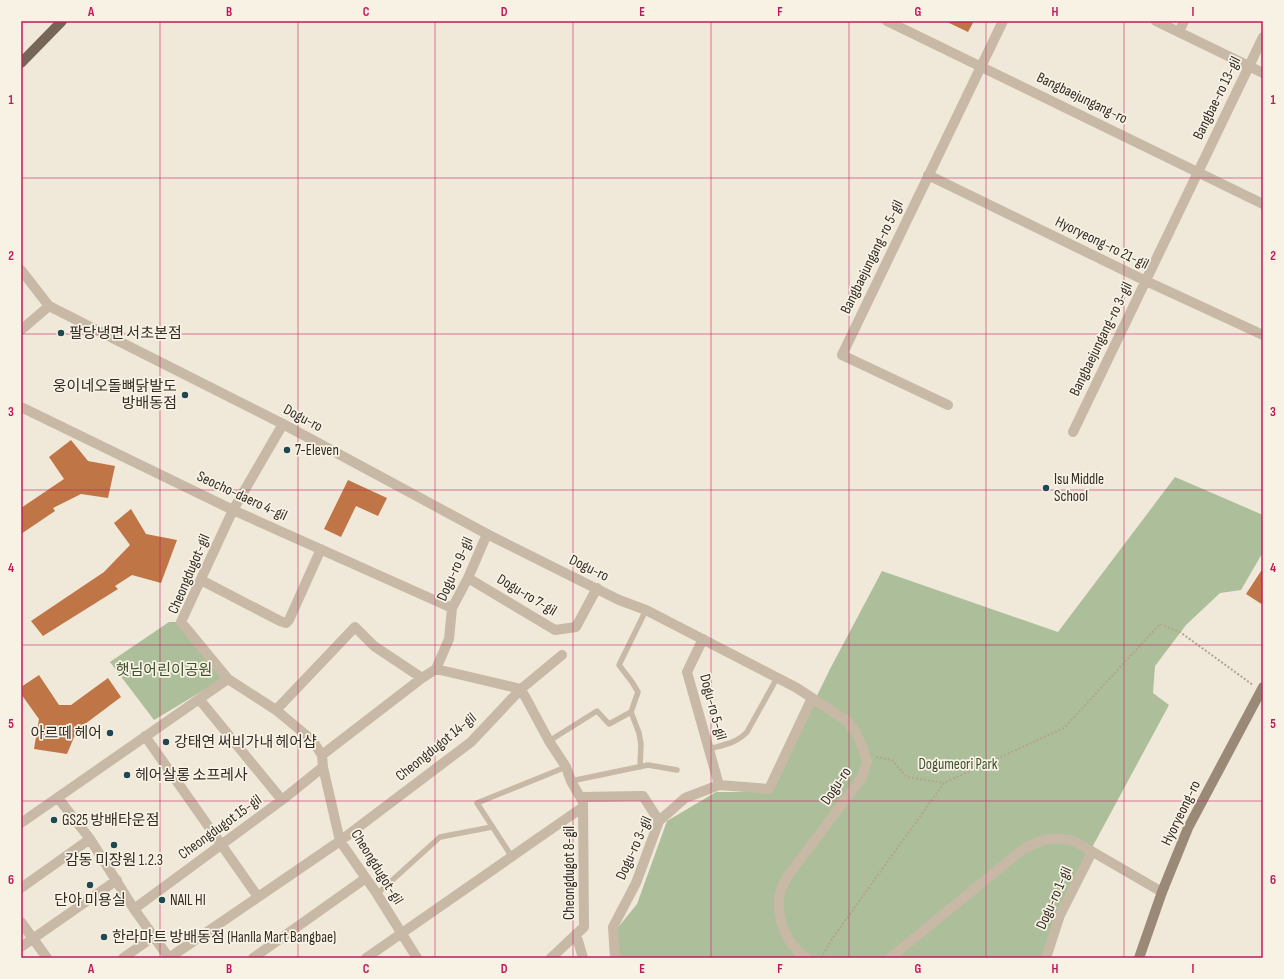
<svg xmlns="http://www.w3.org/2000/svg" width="1284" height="979" viewBox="0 0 1284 979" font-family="'Sofia Sans Condensed','Noto Sans KR',sans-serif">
<rect width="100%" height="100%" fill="#f0e8d9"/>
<path fill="#adbe9a" d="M1175,477L1263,515V552L1241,590L1220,593L1186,625L1155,666L1153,693L1169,705L1061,905L1045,958H619L616,930L637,904L667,821L716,792H770L830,669L882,571L1058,632Z
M169,622H181L224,678L154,720L110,662Z"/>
<path fill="#c07547" d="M945,21H974L968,32Z
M71,440L88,461L115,466L108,498L81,494L53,508L55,511L21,534V508L64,479L49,457Z
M348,480L387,498L378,516L356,506L341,537L324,529Z
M131,509L146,534L177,540L161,583L132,575L115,586L118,589L43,636L31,621L104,572L130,545L114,523Z
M1263,568V605L1246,594Z
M39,675L59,705H71L108,678L121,697L77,730L67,754L34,749L39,719L21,694V687Z"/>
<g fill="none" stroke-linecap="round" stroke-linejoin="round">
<path stroke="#b3a490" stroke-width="2" stroke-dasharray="2 2" stroke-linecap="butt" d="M876,757L892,760L907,777L944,783
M821,958L832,939L944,783L1064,728L1160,624L1180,632L1253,685"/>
<path stroke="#c7b9a6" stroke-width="5.5" d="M631,712L639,733L641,744L640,767
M549,741L597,711L609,724L631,712L638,692L632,682L619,665L646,610
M709,749C723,745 737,743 747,732L777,678
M571,781L648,765L677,770
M512,857L477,803L566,767
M377,894L440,837L492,827"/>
<path stroke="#c7b9a6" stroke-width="10" d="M1156,21L1263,73
M1179,32L1184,21
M928,175L1146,281L1263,335
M21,330L49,306
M948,405L842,355L1003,21
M21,407L233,510L452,608
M283,424L233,510L181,622L228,679L276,710L312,740L322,755L323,767L340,841L377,894L417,958
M1073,432L1263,37
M468,578L555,630L576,627L597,588
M201,580L280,621L286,623L289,620L321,549
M703,639L687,672L719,785
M436,669L521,689L549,741L566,767L571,781L583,802L584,927L551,958
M199,699L282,800
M276,710L355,627L374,646L422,678
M145,736L258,897
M322,755L422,678L436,669L449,639L452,608L468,578L487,534
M581,797L643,796L659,821
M58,798L90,839L134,909L169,958
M21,823L228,679
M21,888L90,839
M134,909L282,800L323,767
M21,922L47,958
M576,934L583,958
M21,947L117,880
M123,958L153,937
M169,958L340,841L471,742L521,689L562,655
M253,958L366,878
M366,958L583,807
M615,958L613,927L636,883L659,821L685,798L719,785L769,789L812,698
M1046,958L1060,915L1092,852"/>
<path stroke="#c7b9a6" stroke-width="10" d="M887,21L1263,204
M21,270L49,306L283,424L487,534L619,600L646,610L797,688L847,721L857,735L863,748L867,762L861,779L787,877C784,883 780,890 779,897C777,920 787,945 806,958
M890,958L1022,850C1041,839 1052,836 1074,841L1162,892"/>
<path stroke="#9a8977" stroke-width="10" d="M1139,958L1162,892L1188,828L1263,687"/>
<path stroke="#756658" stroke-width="10" d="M21,63L62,21"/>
</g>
<path fill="none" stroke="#c2185b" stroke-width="1" stroke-opacity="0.55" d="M160,21V958M298,21V958M435,21V958M573,21V958M711,21V958M849,21V958M986,21V958M1124,21V958M21,178H1263M21,334H1263M21,490H1263M21,645H1263M21,801H1263"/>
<g fill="#1e4852" stroke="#f8f2e5" stroke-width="1.5">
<circle cx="61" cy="333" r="4"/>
<circle cx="185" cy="395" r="4"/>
<circle cx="287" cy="450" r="4"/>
<circle cx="1046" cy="488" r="4"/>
<circle cx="110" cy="733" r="4"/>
<circle cx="166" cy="742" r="4"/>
<circle cx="127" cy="775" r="4"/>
<circle cx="54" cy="820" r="4"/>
<circle cx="114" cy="845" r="4"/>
<circle cx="90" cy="885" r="4"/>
<circle cx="162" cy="900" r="4"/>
<circle cx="104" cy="937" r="4"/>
</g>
<g text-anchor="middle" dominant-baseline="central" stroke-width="3.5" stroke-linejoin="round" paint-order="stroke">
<g font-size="15" fill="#332c26" stroke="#f8f2e5">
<text transform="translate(1082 98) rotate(26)">Bangbaejungang-ro</text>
<text transform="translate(1217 98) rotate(-64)">Bangbae-ro 13-gil</text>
<text transform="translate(1102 243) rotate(26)">Hyoryeong-ro 21-gil</text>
<text transform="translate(872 257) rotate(-64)">Bangbaejungang-ro 5-gil</text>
<text transform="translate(1101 339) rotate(-64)">Bangbaejungang-ro 3-gil</text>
<text transform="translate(303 418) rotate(28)">Dogu-ro</text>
<text transform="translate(242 496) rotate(25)">Seocho-daero 4-gil</text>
<text transform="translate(589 568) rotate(26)">Dogu-ro</text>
<text transform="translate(455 569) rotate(-66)">Dogu-ro 9-gil</text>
<text transform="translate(189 574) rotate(-67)">Cheongdugot-gil</text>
<text transform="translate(527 595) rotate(31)">Dogu-ro 7-gil</text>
<text transform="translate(713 707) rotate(75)">Dogu-ro 5-gil</text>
<text transform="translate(436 747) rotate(-39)">Cheongdugot 14-gil</text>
<text transform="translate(836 786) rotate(-56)">Dogu-ro</text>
<text transform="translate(1181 813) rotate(-64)">Hyoryeong-ro</text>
<text transform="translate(220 827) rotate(-36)">Cheongdugot 15-gil</text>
<text transform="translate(634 848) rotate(-66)">Dogu-ro 3-gil</text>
<text transform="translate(377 867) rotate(58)">Cheongdugot-gil</text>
<text transform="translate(569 873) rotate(-90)">Cheongdugot 8-gil</text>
<text transform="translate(1054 898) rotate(-66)">Dogu-ro 1-gil</text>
</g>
<g font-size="15" fill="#332c26" stroke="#f8f2e5" text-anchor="start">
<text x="69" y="333">팔당냉면 서초본점</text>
<text x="177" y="386" text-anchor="end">웅이네오돌뼈닭발도<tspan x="177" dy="17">방배동점</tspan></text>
<text x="295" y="450">7-Eleven</text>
<text x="1054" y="479">Isu Middle<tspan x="1054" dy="17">School</tspan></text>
<text x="102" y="733" text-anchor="end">아르떼 헤어</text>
<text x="174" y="742">강태연 써비가내 헤어샵</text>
<text x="135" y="775">헤어살롱 소프레사</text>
<text x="62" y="820">GS25 방배타운점</text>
<text x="114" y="860" text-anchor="middle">감동 미장원 1.2.3</text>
<text x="90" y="900" text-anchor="middle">단아 미용실</text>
<text x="170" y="900">NAIL HI</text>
<text x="112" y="937">한라마트 방배동점 (Hanlla Mart Bangbae)</text>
</g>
<g font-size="15" fill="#3e502c" stroke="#f8f2e5">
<text x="164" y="670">햇님어린이공원</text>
<text x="958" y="764">Dogumeori Park</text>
</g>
</g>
<rect width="1284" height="979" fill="none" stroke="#f8f2e5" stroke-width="44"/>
<rect x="22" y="22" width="1240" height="935" fill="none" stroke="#c2185b" stroke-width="1.5"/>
<g font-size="13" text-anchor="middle" font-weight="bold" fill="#c2185b">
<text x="91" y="16">A</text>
<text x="229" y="16">B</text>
<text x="366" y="16">C</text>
<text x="504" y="16">D</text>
<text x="642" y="16">E</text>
<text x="780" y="16">F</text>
<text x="918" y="16">G</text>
<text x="1055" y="16">H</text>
<text x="1193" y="16">I</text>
<text x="11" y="104">1</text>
<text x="1273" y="104">1</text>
<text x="11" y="260">2</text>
<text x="1273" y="260">2</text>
<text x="11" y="416">3</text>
<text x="1273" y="416">3</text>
<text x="11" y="572">4</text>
<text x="1273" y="572">4</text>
<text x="11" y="728">5</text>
<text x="1273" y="728">5</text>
<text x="11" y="884">6</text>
<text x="1273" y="884">6</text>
<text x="91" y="973">A</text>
<text x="229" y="973">B</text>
<text x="366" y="973">C</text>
<text x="504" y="973">D</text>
<text x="642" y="973">E</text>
<text x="780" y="973">F</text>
<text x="918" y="973">G</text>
<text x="1055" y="973">H</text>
<text x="1193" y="973">I</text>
</g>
</svg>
